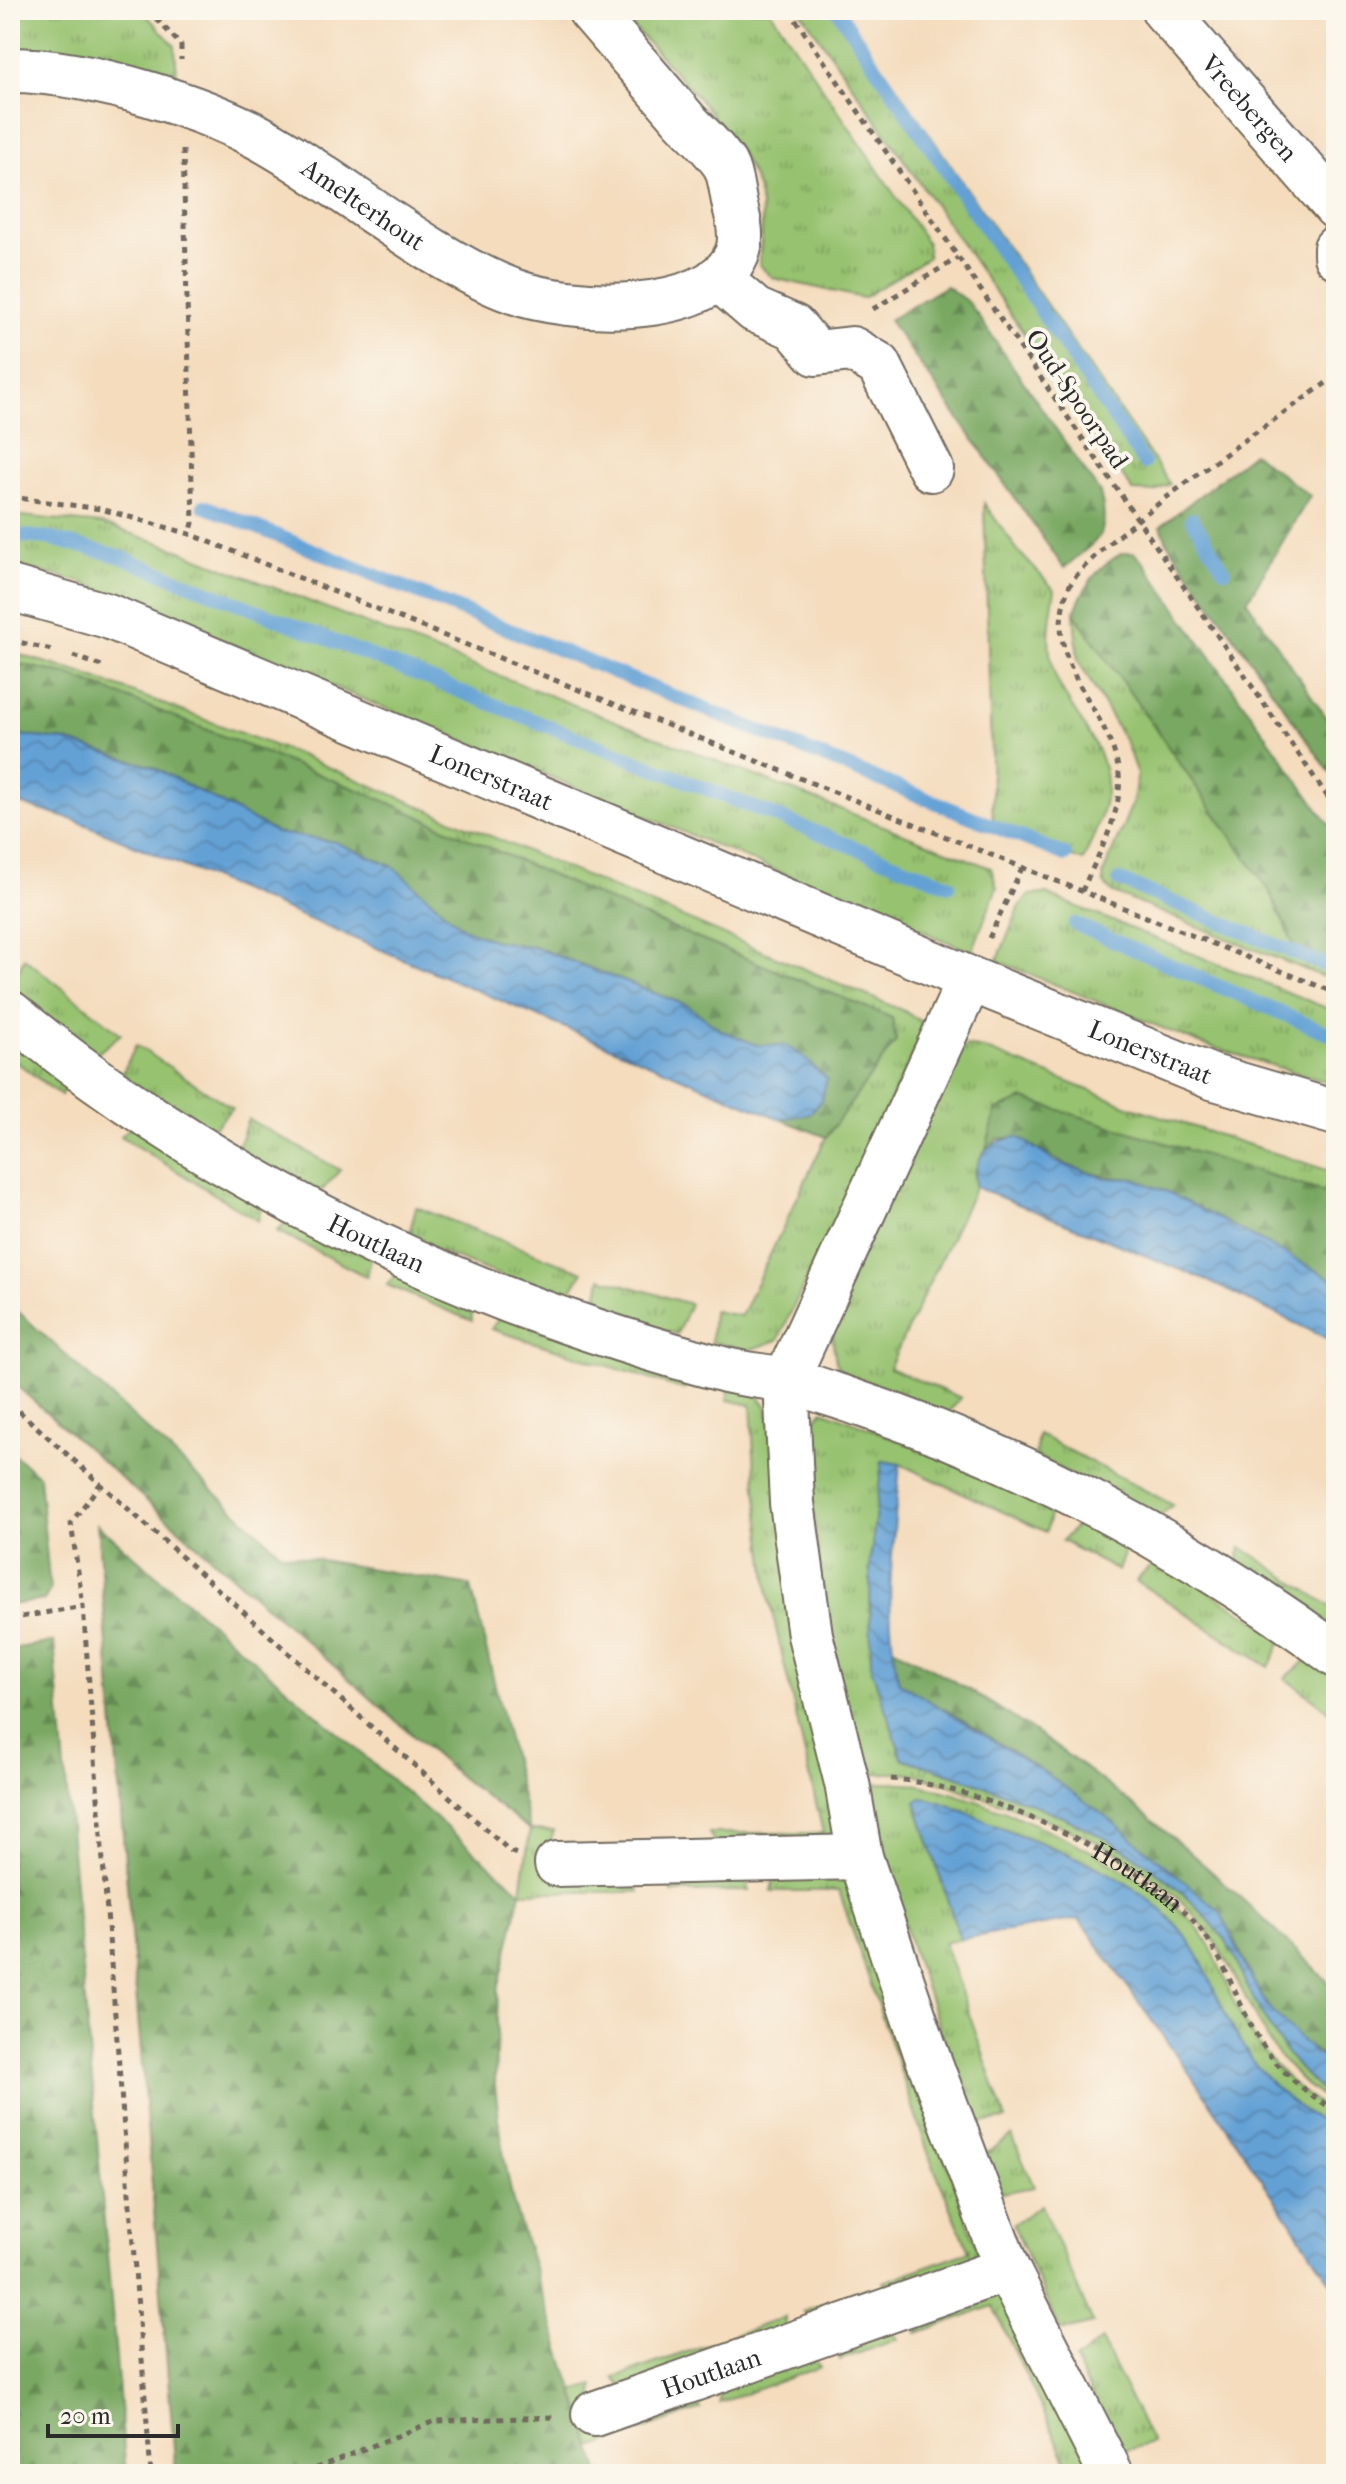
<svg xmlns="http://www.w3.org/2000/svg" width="1346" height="2484" viewBox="0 0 1346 2484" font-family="'IM FELL French Canon',serif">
<defs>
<pattern id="grass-tufts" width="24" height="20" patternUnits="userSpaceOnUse" patternTransform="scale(2)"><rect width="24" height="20" fill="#97c26f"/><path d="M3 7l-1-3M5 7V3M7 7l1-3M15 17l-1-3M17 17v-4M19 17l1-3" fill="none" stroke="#7b9e5b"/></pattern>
<pattern id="forest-firs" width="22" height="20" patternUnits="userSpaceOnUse" patternTransform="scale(2)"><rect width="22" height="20" fill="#79a862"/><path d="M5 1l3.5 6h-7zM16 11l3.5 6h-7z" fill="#638951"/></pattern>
<pattern id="water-waves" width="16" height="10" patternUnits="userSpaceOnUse" patternTransform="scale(2)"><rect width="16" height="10" fill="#64a1d5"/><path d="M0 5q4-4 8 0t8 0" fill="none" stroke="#5383ad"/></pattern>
</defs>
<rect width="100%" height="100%" fill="#fbf7ec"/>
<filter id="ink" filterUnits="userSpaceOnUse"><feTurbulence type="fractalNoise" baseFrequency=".0125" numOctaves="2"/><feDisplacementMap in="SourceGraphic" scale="16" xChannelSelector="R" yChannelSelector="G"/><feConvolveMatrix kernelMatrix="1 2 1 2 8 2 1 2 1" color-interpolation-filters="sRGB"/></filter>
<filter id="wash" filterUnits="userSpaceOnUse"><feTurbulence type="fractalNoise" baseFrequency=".006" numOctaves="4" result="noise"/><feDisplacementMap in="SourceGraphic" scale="32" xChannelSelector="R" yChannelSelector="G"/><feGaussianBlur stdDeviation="1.8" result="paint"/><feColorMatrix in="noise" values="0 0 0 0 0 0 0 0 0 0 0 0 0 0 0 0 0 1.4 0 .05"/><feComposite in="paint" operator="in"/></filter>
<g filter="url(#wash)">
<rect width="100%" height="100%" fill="#f4dcbd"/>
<path fill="url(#grass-tufts)" stroke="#61764d" stroke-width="2" d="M10,10H142L175,46L177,82L10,52Z
M618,10H770L927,243L928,257L863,298L773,278L759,265C761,241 765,215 758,191C743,136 657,55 618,10Z
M800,10H844L1170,484L1154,492L1133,491Z
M984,503L1019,552L1055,590C1050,617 1045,648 1055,675C1070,714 1109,746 1106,791C1104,816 1092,839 1083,861L993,827Z
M10,515L102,524L160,543L991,868L997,887L972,952L81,582L10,564Z
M1074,613L1269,890L1296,950L1336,970V982L1113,893L1104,884L1103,874L1133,802L1137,775L1126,743L1078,660Z
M10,652L81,673L302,756L906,1012L921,1022L922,1033L778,1340L750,1350L711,1342L713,1311L741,1316L826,1137L896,1041L892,1018L650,919L377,798L69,675L10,662Z
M1046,894L1336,1012V1085L1202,1044L997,961L1021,904L1030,895Z
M24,958L121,1034L94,1056L10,991Z
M10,1033L67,1077L61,1096L10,1057Z
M136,1045L232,1108L209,1133L121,1076Z
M966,1046L984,1049L1129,1106L1336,1173V1196L996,1110L986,1149L974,1172L975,1187L889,1368L961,1398L946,1415L845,1376L836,1362L830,1323L956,1055Z
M248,1119L340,1170L318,1195L237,1150Z
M134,1124L262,1202L258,1221L120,1136Z
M416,1207L583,1272L564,1301L408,1239Z
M290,1218L371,1258L367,1277L277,1231Z
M400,1270L471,1302L472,1321L387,1285Z
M601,1278L690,1304L677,1334L595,1311Z
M502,1314L687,1371L685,1390L491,1329Z
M729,1389L754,1391L767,1407L834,1814L833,1832L827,1841L720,1852L709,1833H823L769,1598L756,1488L751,1405L727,1400Z
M823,1410L1053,1502L1046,1532L900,1464L882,1461L870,1563L871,1667L902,1758C1018,1796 1153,1838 1226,1942C1237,1957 1241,1976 1250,1992C1270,2032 1299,2076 1336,2102V2106C1261,2061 1259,2010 1216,1944C1164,1862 1067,1824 979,1796C957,1789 934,1777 910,1774C894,1772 877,1774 862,1773L839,1677L819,1569L805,1428Z
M1038,1434L1173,1505L1155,1520L1035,1456Z
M1083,1517L1128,1542L1118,1571L1062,1541Z
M1241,1547L1336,1610V1636L1236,1569Z
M1157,1559L1283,1638L1269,1667L1136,1581Z
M1309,1658L1336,1677V1716L1285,1678Z
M864,1784C880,1784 897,1781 913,1784C988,1796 1163,1873 1205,1938C1219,1960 1226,1986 1238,2010C1259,2054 1293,2090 1336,2115V2129C1271,2099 1245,2059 1217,1996C1206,1970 1194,1943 1174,1922C1109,1855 1013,1837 930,1799L916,1802L960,1939L944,1943L1006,2119L973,2124L909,1940Z
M530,1830L554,1831L547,1850L632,1873L639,1892H521Z
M743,1872L749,1891L671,1892L676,1873Z
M775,1872L848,1876L979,2254L976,2259L895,2294L884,2282L969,2251L931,2161L839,1891H771Z
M1012,2136L1034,2187L1001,2193L984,2155Z
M1041,2205L1093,2323L1060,2331L1013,2224Z
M867,2288L865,2305L816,2323L803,2311Z
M999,2293L1096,2474H1073L993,2306L917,2333L916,2313Z
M785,2317L784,2334L626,2390L614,2378Z
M885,2323L898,2339L840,2360L839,2340Z
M1101,2340L1152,2443L1120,2452L1075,2361Z
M808,2351L820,2367L719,2403V2382Z
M594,2385L593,2402L687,2393L701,2409L592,2448L574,2391Z"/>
<path fill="url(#forest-firs)" stroke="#526a46" stroke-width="2" d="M946,286L969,303L1100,493C1112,539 1096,539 1064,568L889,320Z
M1253,453L1310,496L1247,601L1336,732V781L1167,542L1161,526Z
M1122,553H1134L1142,560L1336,834V970L1296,950L1269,890L1074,613C1085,585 1096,568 1122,553Z
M10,662L69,675L378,798L650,919L892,1018L896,1041L826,1137L780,1119L809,1114L821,1101L827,1079L784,1045H756L721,1030L688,1006L538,948L492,940L463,928L392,866L335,842L277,833L153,767L62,740L10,734Z
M1024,1099L1336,1196V1281L1135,1179C1084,1177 1059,1163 1018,1137L997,1139L986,1149L996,1110Z
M10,1304L281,1553L471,1586L530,1830L462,1779L10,1380Z
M10,1451L39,1476L50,1590L44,1600L10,1605Z
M97,1524L521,1892L498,1990L495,2086L503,2151L513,2202L600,2474H176Z
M54,1642L126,2474H10V1649Z
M891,1647C1059,1731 1204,1857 1336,1990V2060C1280,2044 1252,1984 1233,1934L1047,1774L952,1713L913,1694L899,1682Z"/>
<path fill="url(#water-waves)" stroke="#486680" stroke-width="2" d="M10,734L62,740L153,767L277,833L335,842L392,866L463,928L492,940L537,948L688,1006L721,1030L756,1045H784L801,1055L827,1079L821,1101L809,1114L780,1119L136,846L77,821L10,801Z
M1018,1137L1056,1162L1106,1178L1135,1179L1170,1193L1336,1281V1343L1206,1280L975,1187C974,1155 987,1141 1018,1137Z
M882,1461L900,1464C894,1536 882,1611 899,1682L1047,1774L1108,1818L1220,1911L1247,1971L1268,2007L1315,2054L1336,2060V2102C1299,2076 1270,2032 1250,1992C1241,1976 1237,1957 1226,1942C1153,1838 1018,1796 902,1758L871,1667L870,1563Z
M921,1798C944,1799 993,1826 1018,1835C1076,1857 1132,1876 1175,1924C1196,1946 1208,1975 1220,2003C1246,2060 1278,2102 1336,2129V2290L1205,2095L1079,1919L960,1939L916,1802Z"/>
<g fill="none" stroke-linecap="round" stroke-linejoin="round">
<path stroke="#64a1d5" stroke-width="14" d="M837,10L1144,463
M204,506L1065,855
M1192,519L1224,570
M10,535L47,538L118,556L949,885
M1119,880L1336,970
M1075,924L1336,1037"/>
</g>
</g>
<g filter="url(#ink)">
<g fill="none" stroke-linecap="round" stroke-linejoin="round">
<defs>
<g id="minor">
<path id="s2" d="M1164,10L1336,207"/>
<path id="s3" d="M10,70C89,70 213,108 281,150C353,194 435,262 513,291C567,311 709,320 737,254C743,239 739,221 735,206C732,194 731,176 725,165C715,149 698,134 685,120C653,83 622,47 590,10"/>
<path d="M1336,248V256"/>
<path d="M718,278L755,310L794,327L816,353L852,349L879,365L931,469"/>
<path id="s4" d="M10,588L108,616L970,979L1212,1077L1336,1113"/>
<path d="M970,979L786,1380L792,1503L810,1635L847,1783L860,1857L925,2050L1007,2269L1111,2474"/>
<path id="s5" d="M10,1013C158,1136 333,1233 513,1302C583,1328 654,1351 726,1370C745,1375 766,1376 785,1380C806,1385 828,1393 849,1400C1023,1458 1189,1546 1336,1655"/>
<path d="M557,1864L860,1857"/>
<path id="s6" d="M594,2414L1007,2269"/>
</g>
</defs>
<use href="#minor" stroke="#71695e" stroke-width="48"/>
<g stroke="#71695e" stroke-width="5" stroke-dasharray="6 6" stroke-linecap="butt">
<path d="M148,10L181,45V60"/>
<path d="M789,10L1336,809"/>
<path d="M183,150L193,523L190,534"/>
<path d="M873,309L958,258"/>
<path d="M10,497L101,509L190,534L1336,993"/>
<path d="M10,640L56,651"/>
<path d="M73,656L105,667"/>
<path d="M1082,891C1097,856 1123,814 1119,775C1112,707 1037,665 1069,587C1086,546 1288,411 1336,376"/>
<path d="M989,938L1022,868"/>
<path d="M10,1403L511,1852L517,1854"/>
<path d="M101,1483L71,1523L83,1606L151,2474"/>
<path d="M10,1619L83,1606"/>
<path id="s1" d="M891,1779C978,1784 1148,1860 1201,1930C1229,1966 1239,2010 1264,2047C1283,2075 1308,2094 1336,2111"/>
<path d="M292,2474L316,2468L435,2421L553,2417"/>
</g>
<use href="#minor" stroke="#fff" stroke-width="44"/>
</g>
</g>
<g text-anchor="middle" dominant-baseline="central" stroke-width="8" stroke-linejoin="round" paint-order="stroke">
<g font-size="26" fill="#2b2b2b" stroke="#fbf7ec">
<text stroke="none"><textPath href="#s2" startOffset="130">Vreebergen</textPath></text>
<text stroke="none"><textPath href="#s3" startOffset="384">Amelterhout</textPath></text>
<text transform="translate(1077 399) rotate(56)">Oud-Spoorpad</text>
<text stroke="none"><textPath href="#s4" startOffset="518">Lonerstraat</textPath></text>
<text stroke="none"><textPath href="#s4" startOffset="1232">Lonerstraat</textPath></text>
<text stroke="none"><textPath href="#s5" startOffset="434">Houtlaan</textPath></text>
<text stroke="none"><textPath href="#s1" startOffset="268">Houtlaan</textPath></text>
<text stroke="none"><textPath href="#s6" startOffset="124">Houtlaan</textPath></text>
</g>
</g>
<rect width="1346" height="2484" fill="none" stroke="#fbf7ec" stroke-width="40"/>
<path d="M48 2424v12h130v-12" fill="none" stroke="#2b2b2b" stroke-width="4"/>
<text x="60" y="2424" font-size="24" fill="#2b2b2b" stroke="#fbf7ec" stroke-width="6" paint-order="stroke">20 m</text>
</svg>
